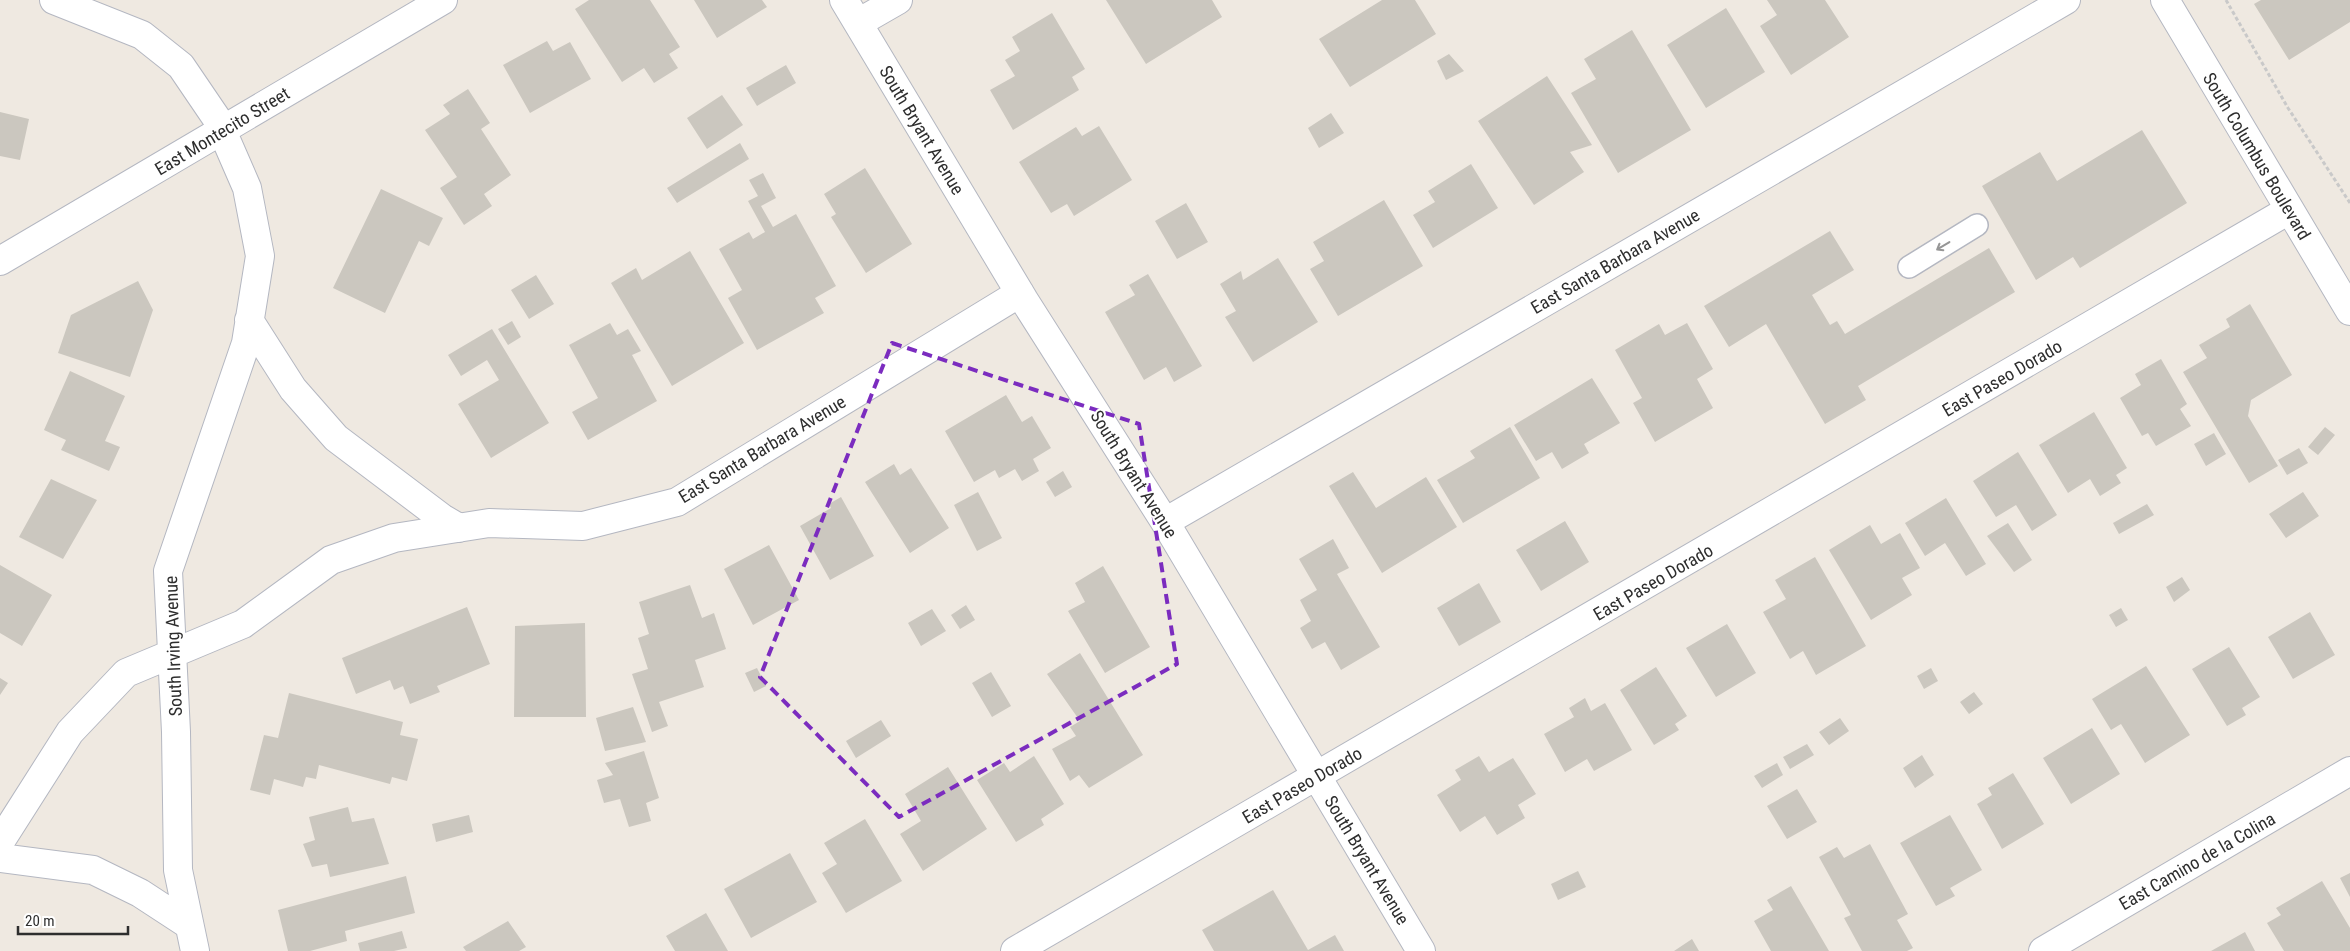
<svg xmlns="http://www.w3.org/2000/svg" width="2350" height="951" viewBox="0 0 2350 951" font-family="'Roboto Condensed',sans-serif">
<rect width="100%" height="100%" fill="#efe9e1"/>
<path fill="#cbc7bf" d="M589,0H650L680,47L669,54L678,68L654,83L644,68L622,82L575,9Z
M694,0H762L767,7L717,38Z
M1106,0H1212L1222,17L1146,64Z
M1382,0H1415L1436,34L1350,87L1319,39Z
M1767,0H1825L1849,37L1791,75L1760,26L1777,15Z
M2261,0H2350V22L2289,60L2254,4Z
M1726,8L1765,72L1706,108L1667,45Z
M1052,13L1085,69L1072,77L1079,90L1013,130L990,90L1015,76L1005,60L1020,51L1012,37Z
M1632,30L1691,130L1618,173L1571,93L1596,79L1584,59Z
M547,41L553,51L570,42L591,79L530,113L503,65Z
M1449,54L1464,71L1446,80L1437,61Z
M786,65L796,83L757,106L746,88Z
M1547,76L1592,145L1570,152L1584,172L1534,205L1478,121Z
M468,89L490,123L481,129L511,175L484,194L492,206L464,225L440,188L457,177L425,130L450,114L443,105Z
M722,95L743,125L707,149L687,118Z
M0,112L29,119L20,160L0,156Z
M1331,113L1344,133L1319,148L1308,128Z
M1099,126L1132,180L1074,216L1067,204L1051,213L1019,162L1076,127L1082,136Z
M2142,130L2187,203L2080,268L2073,257L2036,280L1982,186L2040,152L2057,181Z
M740,143L749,159L677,203L667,188Z
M1471,164L1498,208L1433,248L1413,215L1435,202L1428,191Z
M865,168L912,244L866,273L831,217L836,214L824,194Z
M763,173L776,198L761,206L773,227L796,214L836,286L815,298L824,313L757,350L728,298L742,290L719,249L749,232L753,239L765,232L748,201L758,196L749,180Z
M381,189L443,218L429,246L419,241L385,313L333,288Z
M1384,200L1423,266L1338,316L1310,269L1324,261L1313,242Z
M1186,203L1208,242L1177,259L1155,221Z
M1830,231L1854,270L1812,295L1830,325L1837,321L1845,334L1989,248L2015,292L1858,386L1866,400L1825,424L1766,324L1729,347L1704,306Z
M690,251L744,343L672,386L611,283L636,268L642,280Z
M1278,258L1318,322L1253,362L1225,317L1236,311L1220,284L1241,271L1243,280Z
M1148,274L1202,366L1174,382L1166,367L1144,380L1105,312L1135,295L1129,285Z
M536,275L554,304L529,319L511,290Z
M138,281L153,310L130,377L58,353L71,315Z
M2250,304L2292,375L2251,400L2248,416L2278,466L2249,483L2183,372L2207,358L2199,345L2230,327L2226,319Z
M512,321L521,337L508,345L498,329Z
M610,323L617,335L628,329L641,351L632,355L657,401L588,440L572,412L598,398L569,345Z
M1687,323L1713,369L1697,379L1713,408L1655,442L1633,403L1642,398L1615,350L1659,324L1665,335Z
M492,329L549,423L491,458L458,404L499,380L487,360L461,376L448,355Z
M2161,359L2187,404L2180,409L2191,426L2156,446L2148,433L2142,436L2120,398L2141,385L2135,374Z
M70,371L125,396L105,441L120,447L109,471L61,450L66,440L44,430Z
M1592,378L1620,423L1584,444L1589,453L1562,469L1552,452L1536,461L1514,425Z
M1006,395L1022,422L1032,416L1051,448L1033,459L1039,471L1022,481L1015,469L999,478L995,470L974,482L945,431Z
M2094,412L2127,468L2116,475L2121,483L2100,496L2090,479L2068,493L2039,445Z
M1510,427L1540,478L1463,523L1437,480L1475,458L1470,451Z
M2325,427L2335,435L2318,455L2308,447Z
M2214,433L2226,454L2206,466L2194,444Z
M2299,448L2308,463L2287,475L2278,460Z
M2018,452L2057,515L2032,531L2016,505L1996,517L1973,481Z
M894,464L900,475L911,468L949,528L910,553L865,482Z
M1063,471L1072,487L1055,497L1046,482Z
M1353,472L1376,508L1426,477L1457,527L1382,573L1329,486Z
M51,479L97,500L63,559L19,537Z
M978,492L1002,538L977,551L954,505Z
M2303,492L2319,516L2286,538L2269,514Z
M841,497L874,556L830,580L800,526L831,508L829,504Z
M1946,498L1986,564L1966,576L1945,543L1925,556L1905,523Z
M2147,504L2154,515L2119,534L2113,523Z
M1565,521L1589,562L1541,591L1516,550Z
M2008,523L2032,560L2014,572L1987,536Z
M1870,525L1881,544L1900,533L1920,568L1902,578L1912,595L1871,620L1829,550Z
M1333,539L1349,568L1337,574L1380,647L1341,670L1325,642L1312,649L1300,628L1311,621L1300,600L1317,590L1299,559Z
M769,545L799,600L753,625L724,569Z
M1815,557L1866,646L1816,675L1803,651L1790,659L1763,612L1786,599L1775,580Z
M0,565L52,595L22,646L0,633Z
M1103,566L1150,647L1105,673L1068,611L1085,602L1075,583Z
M2182,577L2190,590L2174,602L2166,587Z
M1479,583L1501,622L1459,646L1437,608Z
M690,585L702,618L714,613L726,649L695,660L704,687L659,702L668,726L652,732L632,674L648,669L638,638L649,634L639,602Z
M966,605L975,620L960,629L951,615Z
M467,607L490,664L437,686L440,692L410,704L403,686L394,690L390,680L356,694L342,658Z
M2121,608L2128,620L2116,627L2109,615Z
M932,609L946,631L921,646L908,623Z
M2310,612L2335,655L2293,679L2268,637Z
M585,623L586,717H514L515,626Z
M1727,624L1756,673L1716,697L1686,648Z
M2229,647L2260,697L2242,708L2246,715L2227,726L2192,669Z
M1080,653L1143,755L1089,788L1079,775L1070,781L1052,749L1076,736L1070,727L1080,721L1047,674Z
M2146,666L2190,735L2145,763L2121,724L2111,730L2092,699Z
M1656,667L1687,716L1675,724L1679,730L1654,745L1620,690Z
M757,668L766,686L754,692L745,673Z
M1931,668L1938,681L1924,689L1917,676Z
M991,672L1011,706L992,717L972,683Z
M0,678L8,683L0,695Z
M1974,692L1983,704L1969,714L1960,702Z
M289,693L403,722L400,735L418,739L407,781L392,777L390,784L319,765L316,779L306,777L303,787L274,779L270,795L250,790L264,735L278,738Z
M1585,698L1591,711L1605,703L1632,750L1594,771L1587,759L1565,772L1544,734L1574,717L1569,708Z
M633,707L646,742L605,751L596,718Z
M1840,718L1849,731L1829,745L1819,732Z
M881,720L891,736L856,758L846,741Z
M2092,728L2120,774L2071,804L2043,758Z
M1807,744L1814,755L1790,769L1783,757Z
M644,751L659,798L646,803L651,821L629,827L620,799L604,803L597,780L613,775L605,763Z
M1922,755L1934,775L1915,788L1903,768Z
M1034,756L1064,804L1041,819L1044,825L1016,842L977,780L1004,763L1010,772Z
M1479,756L1489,772L1513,758L1536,794L1518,805L1525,818L1497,835L1485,816L1460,832L1437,795L1461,780L1455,770Z
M1777,763L1783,775L1762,788L1754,776Z
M948,767L987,829L923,871L900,834L921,821L905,794Z
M2013,773L2044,824L2002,849L1977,804L1992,795L1988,788Z
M1797,789L1817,822L1787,839L1767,806Z
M348,807L352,822L374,818L389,864L330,877L327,864L312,867L303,844L315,840L309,817Z
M469,815L473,832L436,842L432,824Z
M1950,815L1982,870L1950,888L1955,896L1936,906L1900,843Z
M865,819L902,881L846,913L822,873L837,864L824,843Z
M1870,844L1908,914L1897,920L1913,948L1907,951H1862L1844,918L1851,915L1819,857L1837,847L1844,858Z
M790,853L817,902L751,938L724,889Z
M1578,871L1586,887L1558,900L1551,884Z
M2350,873V897L2340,878Z
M406,876L415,913L345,931L347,941L310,951H288L278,910Z
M2322,881L2350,928V951H2284L2267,923L2281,915L2276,908Z
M1791,886L1829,951H1771L1754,921L1773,910L1767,900Z
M1273,890L1308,950L1335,935L1344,951H1214L1202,930Z
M706,913L728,951H675L666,936Z
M508,921L526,947L519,951H466L463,947Z
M402,931L407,948L394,951H360L358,943Z
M2245,932L2255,951H2211Z
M1692,939L1699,951H1674Z"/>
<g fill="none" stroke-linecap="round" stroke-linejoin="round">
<defs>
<path id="lane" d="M1909,267L1977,225"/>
<path id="street" d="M54,0L142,35L181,66L217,119L247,188L260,256L246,343L168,571L176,732L178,870L195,951
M844,0L1024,300L1165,522L1421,951
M858,23L898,0
M0,261L443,0
M249,320L293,389L336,438L442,518L459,528
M1165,522L2066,0
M0,842L70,732L126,673L243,624L331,560L394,538L489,523L583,526L677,502L1020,293
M0,858L93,870L140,893L189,925
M1015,951L2289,210
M2043,951L2350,771"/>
<path id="secondary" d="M2165,0L2350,311"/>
</defs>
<use href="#lane" stroke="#b4b7c1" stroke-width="24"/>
<use href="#street" stroke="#b4b7c1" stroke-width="30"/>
<use href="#secondary" stroke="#b4b7c1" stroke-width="30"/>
<path stroke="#c9c9c9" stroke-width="3" stroke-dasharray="4 2.5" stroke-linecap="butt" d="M2226,0L2288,108L2350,203"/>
<use href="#lane" stroke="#fff" stroke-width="21"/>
<use href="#street" stroke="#fff" stroke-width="28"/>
<use href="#secondary" stroke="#fff" stroke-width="28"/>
</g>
<defs><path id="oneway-shaft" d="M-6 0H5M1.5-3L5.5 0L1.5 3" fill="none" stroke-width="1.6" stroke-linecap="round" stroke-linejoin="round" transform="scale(1.25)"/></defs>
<use stroke="#969696" href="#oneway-shaft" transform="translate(1943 246) rotate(149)"/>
<path fill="none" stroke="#7b2cbf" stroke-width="4" stroke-dasharray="10 6" stroke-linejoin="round" d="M892,343L1139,424L1177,664L899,817L760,677Z"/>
<g text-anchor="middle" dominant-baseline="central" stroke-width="4" stroke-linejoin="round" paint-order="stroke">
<g font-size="18" fill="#2e2e2e" stroke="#fff">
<text transform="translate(922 130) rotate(59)">South Bryant Avenue</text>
<text transform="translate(222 131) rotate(-31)">East Montecito Street</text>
<text transform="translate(2257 156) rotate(59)">South Columbus Boulevard</text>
<text transform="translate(1615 261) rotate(-30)">East Santa Barbara Avenue</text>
<text transform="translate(2002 378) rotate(-30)">East Paseo Dorado</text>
<text transform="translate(762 449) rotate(-31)">East Santa Barbara Avenue</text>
<text transform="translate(1134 474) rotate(58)">South Bryant Avenue</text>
<text transform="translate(1653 582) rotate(-30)">East Paseo Dorado</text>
<text transform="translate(173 646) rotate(-92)">South Irving Avenue</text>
<text transform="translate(1302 785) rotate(-30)">East Paseo Dorado</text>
<text transform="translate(1367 860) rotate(59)">South Bryant Avenue</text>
<text transform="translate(2197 861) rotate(-30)">East Camino de la Colina</text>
</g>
</g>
<path d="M18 926v8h110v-8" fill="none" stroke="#2e2e2e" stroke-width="2.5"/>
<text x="25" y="926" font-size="15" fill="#2e2e2e" stroke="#ffffff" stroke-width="4" paint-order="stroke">20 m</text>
</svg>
